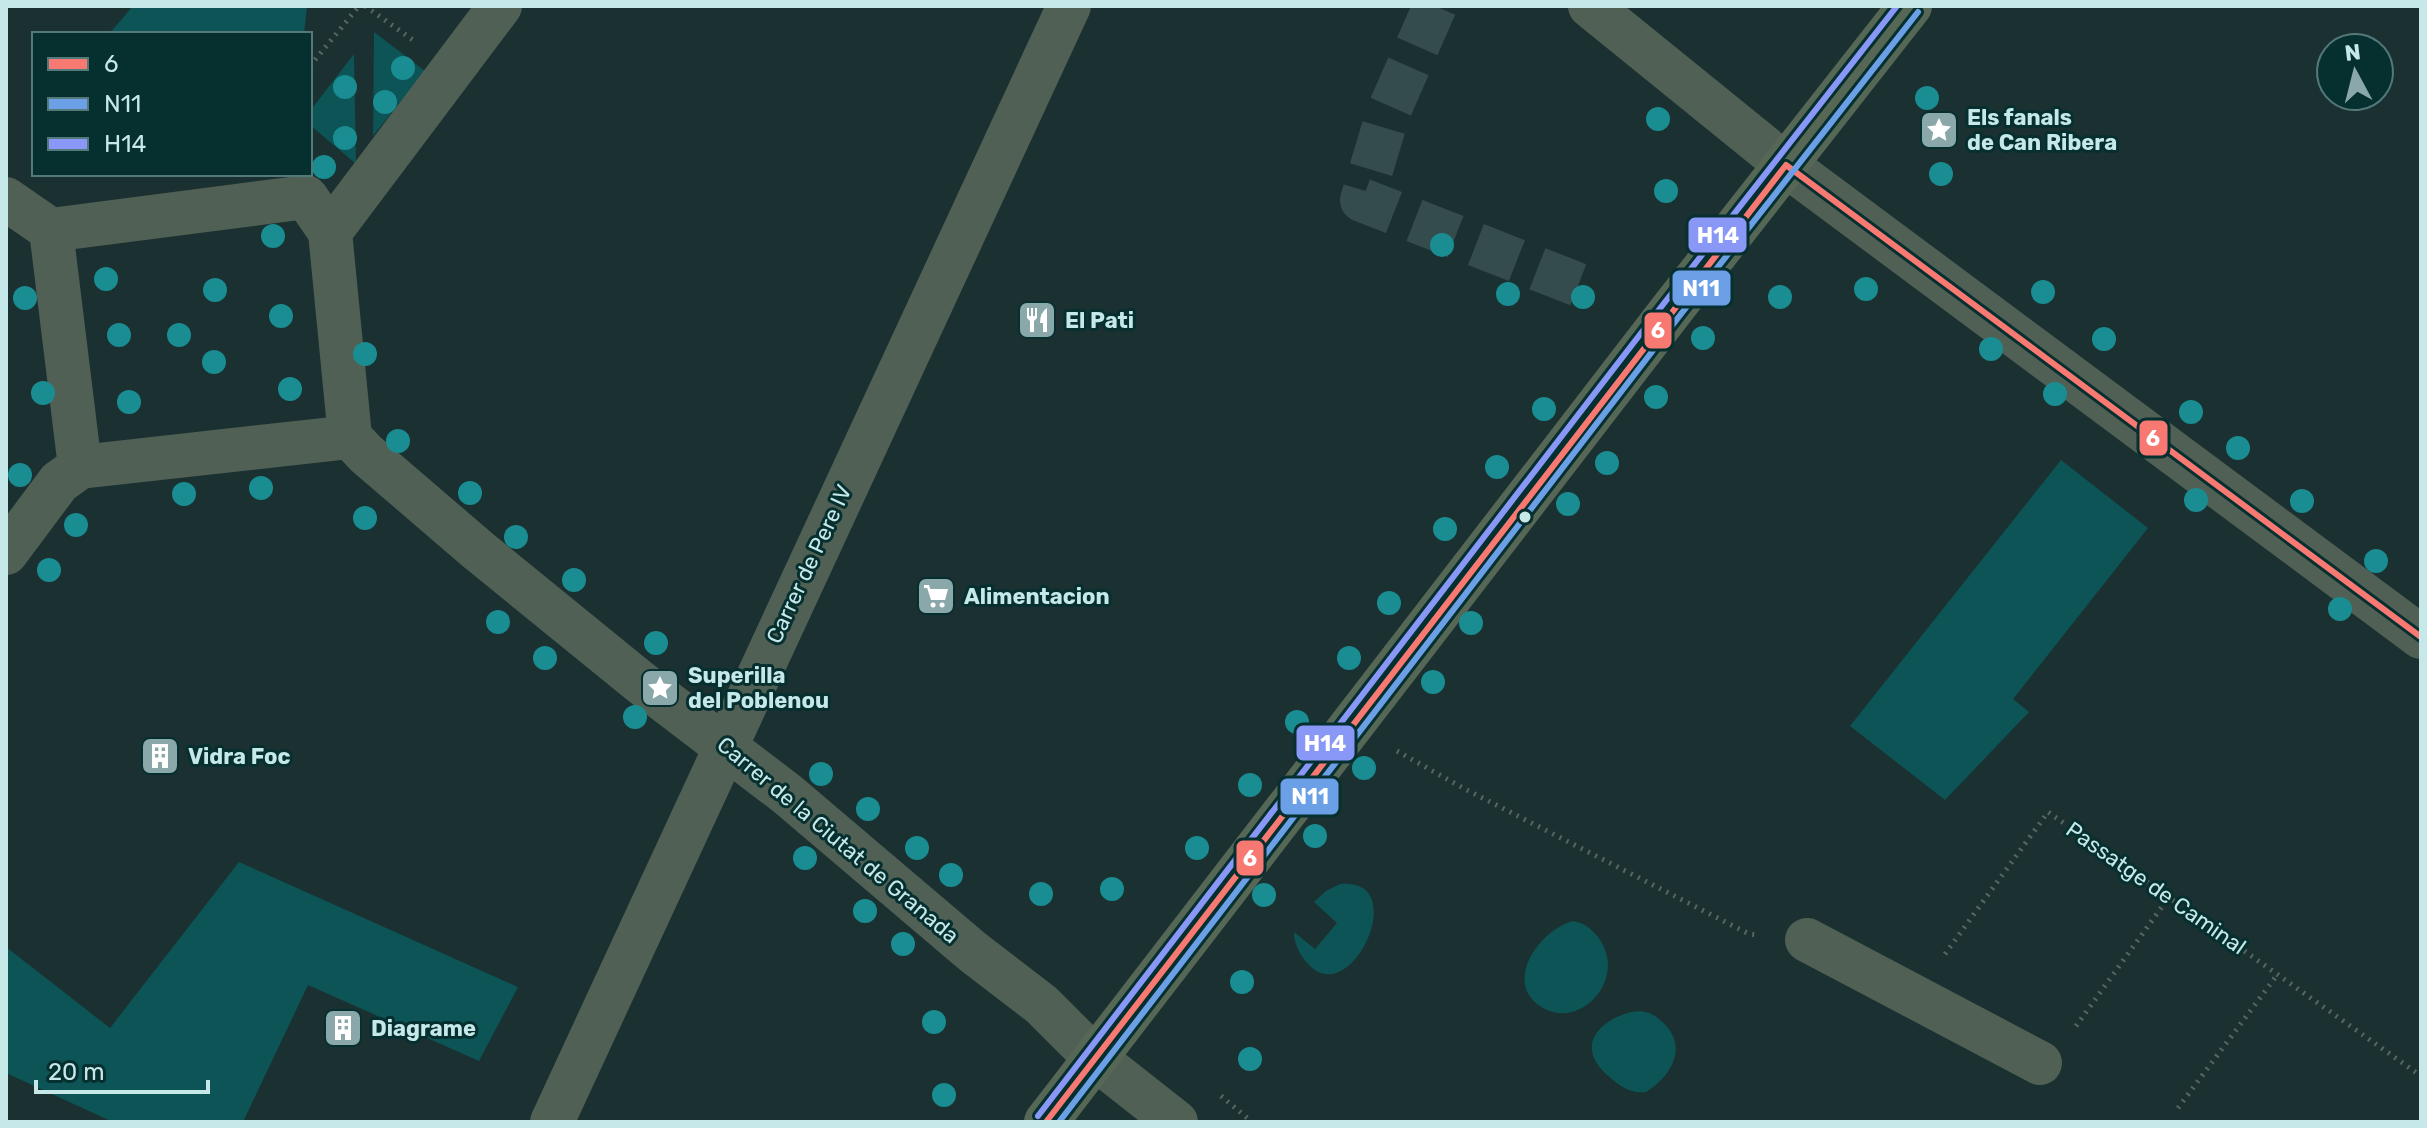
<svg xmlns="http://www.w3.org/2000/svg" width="2427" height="1128" viewBox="0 0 2427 1128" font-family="Rubik,sans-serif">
<rect width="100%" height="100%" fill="#1b3131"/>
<path fill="#0c5456" d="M133,6H307L304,34H109Z
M374,32L425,71L373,136Z
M354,54L356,164L310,125V111Z
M2061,460L2148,528L2013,699L2029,712L1945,800L1850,726Z
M239,862L518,987L479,1061L308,985L243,1122H113L6,1073V947L110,1028Z
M1340,884C1412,876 1353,1008 1310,966C1301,957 1294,945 1294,932L1315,949L1337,923L1314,902L1326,891Z
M1573,921C1585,923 1590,928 1598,937C1629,978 1581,1030 1543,1008C1501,984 1539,930 1573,921Z
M1631,1012C1643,1010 1651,1012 1660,1020C1689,1043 1674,1075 1646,1092C1629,1094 1619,1085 1607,1075C1576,1047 1597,1021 1631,1012Z"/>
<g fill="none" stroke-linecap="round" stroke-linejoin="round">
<path stroke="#354c4d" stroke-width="44" stroke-dasharray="44 22" stroke-linecap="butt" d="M1435,6L1388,113L1362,200L1597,292"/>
<path stroke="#58665f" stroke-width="5" stroke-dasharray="2 6" stroke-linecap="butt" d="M365,6L413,40
M310,66L359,6
M1397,751L1463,788L1749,934L1758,935
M1945,954L2048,812L2421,1076
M2076,1026L2169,897
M1221,1096L1252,1122
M2178,1108L2277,975"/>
<path stroke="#516054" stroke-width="44" d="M1590,6L1786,165L2421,637
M6,199L51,230
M51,230L306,197L330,232
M51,230L80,467
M350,437L366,454L479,551L640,682L787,794L973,952L1042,1005L1096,1059L1176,1122
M350,437L330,232L500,6
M6,553L59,482L80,467L350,437
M1807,940L2040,1063
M552,1122L1069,6"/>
<path stroke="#566756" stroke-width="44" d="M1046,1122L1673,308L1910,6"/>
<defs>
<path id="bus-1" d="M1046,1122L1786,165L2421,637"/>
<path id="bus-2" d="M1059,1122L1681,314L1918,12"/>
<path id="bus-3" d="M1038,1116L1665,302L1897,6"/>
</defs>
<use href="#bus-1" stroke="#062f30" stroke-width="12"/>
<use href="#bus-2" stroke="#062f30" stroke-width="12"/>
<use href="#bus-3" stroke="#062f30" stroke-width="12"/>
<use href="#bus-1" stroke="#f87972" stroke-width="6"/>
<use href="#bus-2" stroke="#6ca0e6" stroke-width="6"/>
<use href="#bus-3" stroke="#8998f6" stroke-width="6"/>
</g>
<g fill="#198d91">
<circle cx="403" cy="68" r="12"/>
<circle cx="345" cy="87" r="12"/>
<circle cx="1927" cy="98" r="12"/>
<circle cx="385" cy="102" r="12"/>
<circle cx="1658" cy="119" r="12"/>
<circle cx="345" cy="138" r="12"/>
<circle cx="324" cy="167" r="12"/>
<circle cx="1941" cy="174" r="12"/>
<circle cx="1666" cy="191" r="12"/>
<circle cx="273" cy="236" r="12"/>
<circle cx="1442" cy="245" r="12"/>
<circle cx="106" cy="279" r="12"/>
<circle cx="1866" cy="289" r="12"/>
<circle cx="215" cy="290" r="12"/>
<circle cx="2043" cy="292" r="12"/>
<circle cx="1508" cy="294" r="12"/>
<circle cx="1583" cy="297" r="12"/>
<circle cx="1780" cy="297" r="12"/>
<circle cx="25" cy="298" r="12"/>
<circle cx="281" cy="316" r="12"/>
<circle cx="119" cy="335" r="12"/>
<circle cx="179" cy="335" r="12"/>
<circle cx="1703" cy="338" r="12"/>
<circle cx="2104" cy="339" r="12"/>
<circle cx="1991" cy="349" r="12"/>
<circle cx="365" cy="354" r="12"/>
<circle cx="214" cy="362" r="12"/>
<circle cx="290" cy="389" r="12"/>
<circle cx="43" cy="393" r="12"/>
<circle cx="2055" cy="394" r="12"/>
<circle cx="1656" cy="397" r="12"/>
<circle cx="129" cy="402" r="12"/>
<circle cx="1544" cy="409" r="12"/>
<circle cx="2191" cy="412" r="12"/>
<circle cx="398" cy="441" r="12"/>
<circle cx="2238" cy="448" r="12"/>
<circle cx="1607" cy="463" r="12"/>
<circle cx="1497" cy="467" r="12"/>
<circle cx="20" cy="475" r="12"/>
<circle cx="261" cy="488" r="12"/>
<circle cx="470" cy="493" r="12"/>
<circle cx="184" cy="494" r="12"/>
<circle cx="2196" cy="500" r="12"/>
<circle cx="2302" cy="501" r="12"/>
<circle cx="1568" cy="504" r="12"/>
<circle cx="365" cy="518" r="12"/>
<circle cx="76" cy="525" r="12"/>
<circle cx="1445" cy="529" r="12"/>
<circle cx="516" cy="537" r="12"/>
<circle cx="2376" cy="561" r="12"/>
<circle cx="49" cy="570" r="12"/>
<circle cx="574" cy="580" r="12"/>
<circle cx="1389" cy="603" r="12"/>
<circle cx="2340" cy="609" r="12"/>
<circle cx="498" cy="622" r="12"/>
<circle cx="1471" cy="623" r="12"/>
<circle cx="656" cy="643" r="12"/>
<circle cx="545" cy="658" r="12"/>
<circle cx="1349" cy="658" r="12"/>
<circle cx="1433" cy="682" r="12"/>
<circle cx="635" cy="717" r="12"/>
<circle cx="1297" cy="722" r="12"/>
<circle cx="1364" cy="768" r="12"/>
<circle cx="821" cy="774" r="12"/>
<circle cx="1250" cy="785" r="12"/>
<circle cx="868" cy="809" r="12"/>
<circle cx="1315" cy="836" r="12"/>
<circle cx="917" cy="848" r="12"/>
<circle cx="1197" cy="848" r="12"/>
<circle cx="805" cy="858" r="12"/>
<circle cx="951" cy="875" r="12"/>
<circle cx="1112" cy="889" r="12"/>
<circle cx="1041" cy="894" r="12"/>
<circle cx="1264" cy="895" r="12"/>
<circle cx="865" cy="911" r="12"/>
<circle cx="903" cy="944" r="12"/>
<circle cx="1242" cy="982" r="12"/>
<circle cx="934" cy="1022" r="12"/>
<circle cx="1250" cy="1059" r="12"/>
<circle cx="944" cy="1095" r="12"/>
</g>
<defs>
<symbol id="sight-square" viewBox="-11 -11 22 22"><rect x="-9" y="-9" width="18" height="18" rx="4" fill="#8aa8a9" stroke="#062f30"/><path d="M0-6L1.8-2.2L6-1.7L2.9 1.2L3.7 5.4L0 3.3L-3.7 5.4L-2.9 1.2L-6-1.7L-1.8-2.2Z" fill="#fff"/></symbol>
<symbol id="restaurant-square" viewBox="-11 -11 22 22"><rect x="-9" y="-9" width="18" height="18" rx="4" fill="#8aa8a9" stroke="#062f30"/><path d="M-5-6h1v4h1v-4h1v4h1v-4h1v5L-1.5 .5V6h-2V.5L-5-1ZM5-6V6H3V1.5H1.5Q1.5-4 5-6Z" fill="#fff"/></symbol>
<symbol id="supermarket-square" viewBox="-11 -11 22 22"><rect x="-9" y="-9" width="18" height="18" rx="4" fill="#8aa8a9" stroke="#062f30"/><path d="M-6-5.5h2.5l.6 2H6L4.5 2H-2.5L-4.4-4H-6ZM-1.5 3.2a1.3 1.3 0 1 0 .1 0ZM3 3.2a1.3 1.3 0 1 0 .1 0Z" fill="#fff"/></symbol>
<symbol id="building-square" viewBox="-11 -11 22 22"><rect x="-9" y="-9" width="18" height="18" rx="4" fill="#8aa8a9" stroke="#062f30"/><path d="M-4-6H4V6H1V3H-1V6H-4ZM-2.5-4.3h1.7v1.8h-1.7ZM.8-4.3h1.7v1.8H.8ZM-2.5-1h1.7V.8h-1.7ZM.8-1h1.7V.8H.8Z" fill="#fff"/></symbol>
</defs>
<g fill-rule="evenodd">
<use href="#sight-square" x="1917" y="108" width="44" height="44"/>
<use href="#restaurant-square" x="1015" y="298" width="44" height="44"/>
<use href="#supermarket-square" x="914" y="574" width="44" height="44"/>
<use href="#sight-square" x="638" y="666" width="44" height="44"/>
<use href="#building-square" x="138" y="734" width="44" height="44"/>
<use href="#building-square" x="321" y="1006" width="44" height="44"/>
</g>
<circle fill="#c6e8e9" stroke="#062f30" stroke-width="3" cx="1525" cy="517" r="7"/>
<g text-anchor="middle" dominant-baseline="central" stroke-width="6" stroke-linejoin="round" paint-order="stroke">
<g font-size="22" font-weight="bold" fill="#c6e8e9" stroke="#062f30" text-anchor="start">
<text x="1967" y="117">Els fanals<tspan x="1967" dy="25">de Can Ribera</tspan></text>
<text x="1065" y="320">El Pati</text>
<text x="964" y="596">Alimentacion</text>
<text x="688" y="675">Superilla<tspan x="688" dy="25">del Poblenou</tspan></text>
<text x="188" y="756">Vidra Foc</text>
<text x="371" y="1028">Diagrame</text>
</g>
<g font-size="22" fill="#c6e8e9" stroke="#062f30">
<text transform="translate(809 564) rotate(-65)">Carrer de Pere IV</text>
<text transform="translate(838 840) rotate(40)">Carrer de la Ciutat de Granada</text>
<text transform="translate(2156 888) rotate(35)">Passatge de Caminal</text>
</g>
</g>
<g stroke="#062f30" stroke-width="3">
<rect x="1687" y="216" width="61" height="38" rx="8" fill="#8998f6"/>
<rect x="1671" y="269" width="61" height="38" rx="8" fill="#6ca0e6"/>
<rect x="1643" y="311" width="30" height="39" rx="8" fill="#f87972"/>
<rect x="2138" y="419" width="31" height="38" rx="8" fill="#f87972"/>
<rect x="1295" y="724" width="61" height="38" rx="8" fill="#8998f6"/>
<rect x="1279" y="777" width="61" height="39" rx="8" fill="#6ca0e6"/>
<rect x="1235" y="839" width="30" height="38" rx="8" fill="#f87972"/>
</g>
<g font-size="22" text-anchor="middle" font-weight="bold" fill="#fff">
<text x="1718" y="243">H14</text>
<text x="1701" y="296">N11</text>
<text x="1658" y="338">6</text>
<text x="2153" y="446">6</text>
<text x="1325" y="751">H14</text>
<text x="1310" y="804">N11</text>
<text x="1250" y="866">6</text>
</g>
<rect width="2427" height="1128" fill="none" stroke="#c6e8e9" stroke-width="16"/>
<rect x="32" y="32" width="280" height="144" fill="#062f30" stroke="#53797a" stroke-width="2"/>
<rect x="48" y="58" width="40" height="12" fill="#f87972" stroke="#53797a" stroke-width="2"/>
<text x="104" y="72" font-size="24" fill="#c6e8e9">6</text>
<rect x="48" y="98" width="40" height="12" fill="#6ca0e6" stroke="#53797a" stroke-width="2"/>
<text x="104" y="112" font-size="24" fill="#c6e8e9">N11</text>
<rect x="48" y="138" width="40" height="12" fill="#8998f6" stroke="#53797a" stroke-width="2"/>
<text x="104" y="152" font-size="24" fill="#c6e8e9">H14</text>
<g transform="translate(2355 72) rotate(353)"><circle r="38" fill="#062f30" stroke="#53797a" stroke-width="2"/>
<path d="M0-6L14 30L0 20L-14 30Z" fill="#8aa8a9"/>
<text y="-12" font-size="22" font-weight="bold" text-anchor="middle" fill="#c6e8e9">N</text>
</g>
<path d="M36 1080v12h172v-12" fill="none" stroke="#c6e8e9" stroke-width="4"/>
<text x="48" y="1080" font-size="24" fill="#c6e8e9" stroke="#062f30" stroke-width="6" paint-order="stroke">20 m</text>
</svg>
